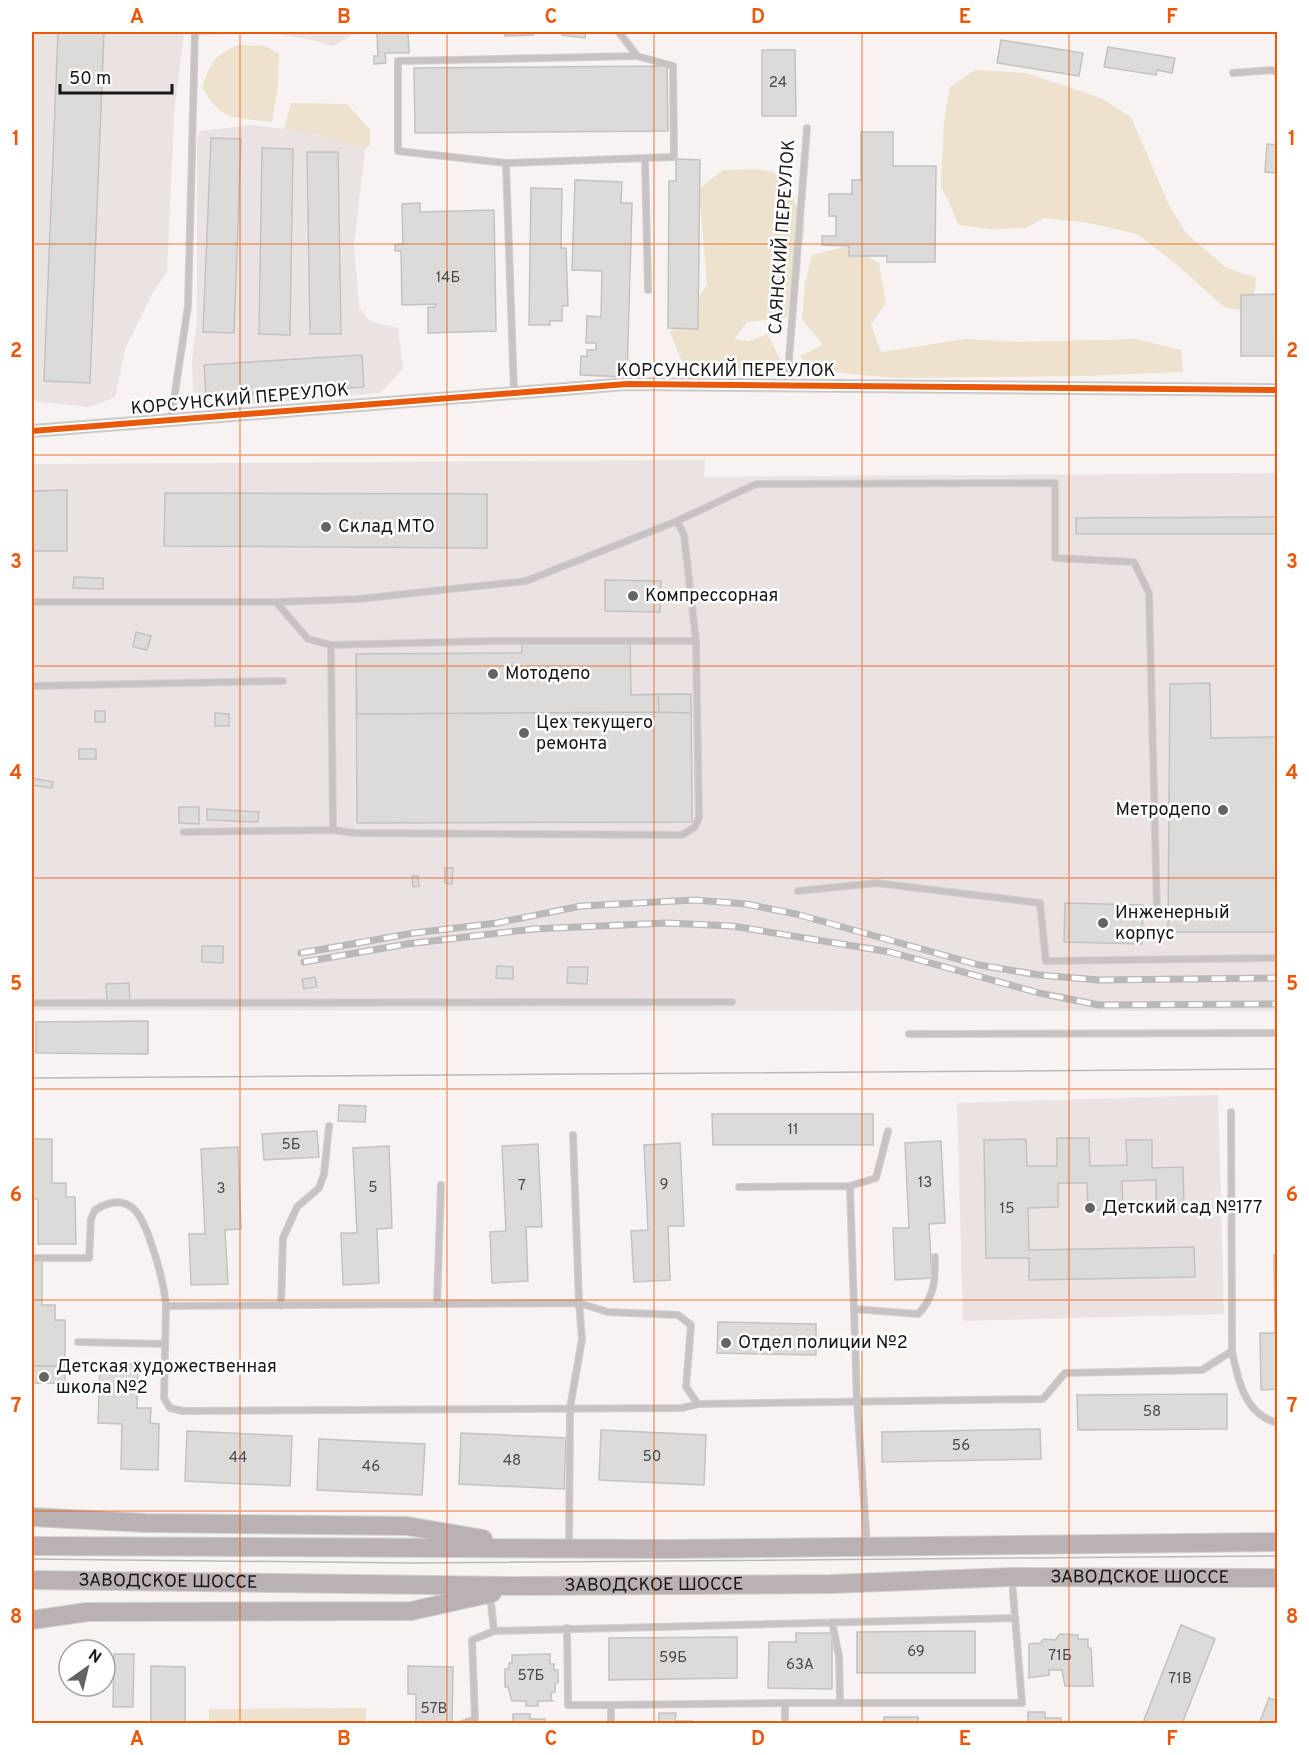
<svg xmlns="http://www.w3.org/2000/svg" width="1309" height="1755" viewBox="0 0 1309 1755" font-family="Overpass,sans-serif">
<rect width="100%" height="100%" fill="#f6f3f2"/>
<path fill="#ebe2e2" d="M32,32H184L174,114L167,272L152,294L125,349L115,397L90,407L32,401Z
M198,32H357L333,46L308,39L264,32L198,36Z
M253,125L306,132L365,149L354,246L359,307L369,321L398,328L403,369L380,393L239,406L199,397L193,390L192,359L197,322V139L200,131Z
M705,460L704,477L1277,473V1011L32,1010V464Z
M1218,1095L1224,1314L963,1321L957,1103Z"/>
<path fill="#ece2ce" d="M239,45L265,46L279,54L278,87L272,122C235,117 222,123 202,87C211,62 214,55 239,45Z
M975,70L1026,73L1101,98L1131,117L1169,205L1186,233L1225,267L1256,278L1252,313L1224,307L1175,263L1137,234L1089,223L1045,218L1025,228L990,229L959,225L941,186L944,121L950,87Z
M291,103L347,104L370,130V145L365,149L306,132L284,129Z
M757,169L774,172L793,197L805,229L787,318L747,322L734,339L749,341L768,334L781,362L758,371L713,369L682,362L670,332L691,312L707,284L699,189L723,170Z
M847,246L879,263L886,303L871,325L881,352L966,339L1017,342L1136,339L1181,350L1183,372L1085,376L895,378L810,370L800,356L823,345L802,319L805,283L812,255Z
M366,1708V1723H209V1709Z"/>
<path fill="#dddbda" stroke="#c4c2c1" stroke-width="1.5" d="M58,32H104L90,383L44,381Z
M377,32H408L409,53H385L386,63L374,64V56H378Z
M505,32H533V35L505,36Z
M563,32H586L585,38L562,35Z
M1001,40L1083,53L1079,76L997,63Z
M1108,47L1175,58L1172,73L1157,70L1156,75L1104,67Z
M762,50H795L796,116H762Z
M667,66L668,131L415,133L414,68Z
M861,132H893V166H936L935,262H887V256H849V246L822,245V236H836V216H829V194H852V180H861Z
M211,138L241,139L234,333L203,332Z
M1267,144L1278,145V173L1265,172Z
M262,148L293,149L290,335L259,334Z
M307,152H338L341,334H310Z
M676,159L700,160L698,329L668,328L669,181H676Z
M575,180L622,182L621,203H632L627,377L580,375L581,356L587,357V350H596V343H586L587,316L601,317L602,271L572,270Z
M531,188L562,189L561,248H566L568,306H562V321H550V325H529Z
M420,203V212L494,210L496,331L428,333V307H435L436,304L402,305L401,251H395V245L403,244L402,204Z
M1278,294V356H1241V295Z
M362,355L364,387L206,397L204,365Z
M67,490V551H32V491Z
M165,493L487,494V548L164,546Z
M1278,517V534H1076V518Z
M74,577L103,578V589L73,588Z
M605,580L661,581L660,612L605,611Z
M136,632L151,636L147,650L133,647Z
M522,638H630L631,695L691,694L692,822L357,823L356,654L522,653Z
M522,638H630L631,695L658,694L659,712L357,714L356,654L522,653Z
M1210,683L1211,738L1278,737V932H1168L1170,684Z
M658,694H691V713L659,712Z
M95,711H105V722H95Z
M215,713L229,714V726H215Z
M79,749H96V759H79Z
M32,778L53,782L52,788L32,785Z
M179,807H199V824L179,823Z
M207,809L259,812L258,822L207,820Z
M445,868H453L452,884L445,883Z
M412,876H418L419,886L413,887Z
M1065,903L1143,905L1142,944L1064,942Z
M202,946H223V963L202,962Z
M497,966L513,967V979L496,978Z
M568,967H588L587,984L567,983Z
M315,977L317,987L304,989L302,979Z
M129,983L130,1001L107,1002L106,984Z
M148,1021V1054L36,1053V1022Z
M339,1105L366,1106L365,1122L338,1121Z
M712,1114H873V1145H713Z
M317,1131L319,1157L264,1160L262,1134Z
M1057,1138H1089L1090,1166L1127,1165L1126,1140H1152V1168L1183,1167L1184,1209L1156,1210V1180L1122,1181L1123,1210H1088L1087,1183H1058V1207L1028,1208L1029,1250L1194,1247L1195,1277L1029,1280V1258H986L984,1140L1026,1139L1027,1166H1057Z
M32,1139H52V1183H66V1197H75L76,1244H38V1199H32Z
M941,1141L945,1223L929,1224L932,1278L895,1280L893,1228H909L905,1143Z
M680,1143L684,1226H668L670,1280L634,1282L631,1231L648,1230L644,1145Z
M538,1144L542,1227H526L528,1281L492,1283L490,1232L506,1231L502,1146Z
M389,1146L392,1228L377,1229L379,1283L343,1285L341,1233H357L353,1148Z
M238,1147L241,1229L225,1230L228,1284L191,1285L189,1234H205L201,1149Z
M1274,1255H1278V1389L1261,1390L1260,1333H1275Z
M32,1261H42V1305H55V1320H65V1366H32Z
M718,1322L816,1324V1355L717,1353Z
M100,1363L138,1364L137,1408H151L150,1423L159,1424L158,1470L121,1469L122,1424L98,1423Z
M32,1366H65V1383H32Z
M1227,1394V1429L1078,1430L1077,1395Z
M1040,1429L1041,1459L882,1462V1432Z
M601,1430L706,1435L704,1485L599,1480Z
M187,1431L292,1436L290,1486L185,1481Z
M461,1433L566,1438L564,1489L459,1484Z
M319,1439L425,1444L422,1495L317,1490Z
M1181,1625L1215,1639L1182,1724H1154L1144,1720Z
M975,1631V1673H857V1632Z
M796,1633H832V1689L768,1688L769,1642H796Z
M1060,1634L1078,1635V1639H1088V1648H1091L1093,1686H1065L1062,1670H1049V1675L1029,1678V1644L1040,1643L1044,1639L1055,1640Z
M737,1637V1678L609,1680V1638Z
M114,1654H134L133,1707H113Z
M550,1654V1664H554V1670H558V1683H555V1692L551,1693V1701H554H538V1706H526V1701H512L508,1687H505V1669H509V1663H512V1655Z
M151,1666L185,1667V1724H151Z
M408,1666L453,1667L452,1724H416V1694H408Z
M1269,1698L1278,1701V1724H1259Z
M1028,1712H1045V1718H1061V1724H1028Z
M659,1713H676L675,1721H692V1724H659Z
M513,1714H530V1719H545V1724H513Z
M884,1717H918V1724H884Z"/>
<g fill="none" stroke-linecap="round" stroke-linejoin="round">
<defs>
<path id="service" d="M619,32L637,56
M1233,73L1272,70L1278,73
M645,159L648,290
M506,163L674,157L673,66L637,56L398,61V151L506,163L514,393
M787,385L807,128
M171,419L188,306L195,32
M32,602H276L358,599L526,581L677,521
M276,602L308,639L331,645
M32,686L283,681
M333,830L331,645L492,641H696
M184,832L333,830L355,833L682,835L695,827L699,817L696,641L684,535L677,521L756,484L1055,483V558L1134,562L1149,593L1157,911
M798,891L876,883L1040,903L1046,961L1278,958
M32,1003L732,1002
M909,1034L1278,1033
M573,1135L579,1303L608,1312L678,1315L691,1325L686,1387L698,1404L1043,1399L1065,1373L1202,1370L1232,1351L1231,1112
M850,1186L876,1178L888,1131
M739,1187L850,1186L857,1402L867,1544
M32,1258H89L91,1219L95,1210C131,1188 143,1217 152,1246C159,1266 164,1284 166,1306L579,1303L582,1339L570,1408L569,1547
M437,1304L441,1185
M166,1306L164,1398L170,1408L183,1411L682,1408L698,1404
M281,1306L283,1238L297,1207L319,1188L324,1174L329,1126
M854,1309L918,1314C935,1297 935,1280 935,1257
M78,1342L165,1344
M1232,1351C1238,1381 1245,1415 1278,1423
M832,1622L839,1656L840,1703
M567,1628L568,1705H611V1724
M494,1631L1015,1618
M611,1705L785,1703
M462,1724L475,1719L472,1640L494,1631L490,1594
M785,1724V1703H1022L1012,1580"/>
<path id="minor" d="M32,431L627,384L1278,390"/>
<g id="primary">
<path d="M32,1517L146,1523L407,1526L483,1539"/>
<path d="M32,1546L670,1549L1278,1542"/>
<path id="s1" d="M32,1580L516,1586L831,1584L1011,1577L1278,1578"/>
<path d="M32,1620L87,1612L411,1611L492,1593"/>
</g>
</defs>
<use href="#service" stroke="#d2d0d0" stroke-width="8"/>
<use href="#minor" stroke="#d2d0d0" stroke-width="14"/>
<use href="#primary" stroke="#d2d0d0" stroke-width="20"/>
<use href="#service" stroke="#c8c2c3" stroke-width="6"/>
<use href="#minor" stroke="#c8c2c3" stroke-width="12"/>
<use href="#primary" stroke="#b9b1b3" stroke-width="18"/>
<path stroke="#bbb8b8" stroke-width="1.5" d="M32,1078L1278,1069
M32,1559L409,1563L1278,1556"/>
<defs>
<path id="rail" d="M301,953L414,933L497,923L581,906L695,900L746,904L796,914L979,965L1039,975L1099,980L1278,978
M304,962L407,944L533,929L667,923L732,926L890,952L1039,993L1099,1005L1278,1004"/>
</defs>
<use href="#rail" stroke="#bbb8b8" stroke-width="7"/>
<use href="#rail" stroke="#fff" stroke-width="4.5" stroke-dasharray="14" stroke-linecap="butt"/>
<defs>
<path id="cycleway" d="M32,431L627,384L1278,390"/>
</defs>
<use href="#cycleway" stroke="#fff" stroke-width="10"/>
<use href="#cycleway" stroke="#e8590c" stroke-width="6"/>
</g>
<path fill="none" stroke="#e8590c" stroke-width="1.5" stroke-opacity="0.55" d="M240,32V1724M447,32V1724M654,32V1724M862,32V1724M1069,32V1724M32,244H1278M32,455H1278M32,666H1278M32,878H1278M32,1089H1278M32,1300H1278M32,1511H1278"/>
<g fill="#666363" stroke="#fff" stroke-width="2">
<circle cx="326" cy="527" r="6"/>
<circle cx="633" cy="596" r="6"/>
<circle cx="493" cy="674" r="6"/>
<circle cx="524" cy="733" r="6"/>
<circle cx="1223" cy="810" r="6"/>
<circle cx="1103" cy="923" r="6"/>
<circle cx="1090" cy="1208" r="6"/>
<circle cx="726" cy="1343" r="6"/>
<circle cx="44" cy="1377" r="6"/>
</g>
<g text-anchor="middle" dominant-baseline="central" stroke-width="5" stroke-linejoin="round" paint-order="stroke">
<g font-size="15" fill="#4a4848">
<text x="778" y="83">24</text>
<text x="448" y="278">14Б</text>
<text x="793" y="1130">11</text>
<text x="291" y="1145">5Б</text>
<text x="925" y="1183">13</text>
<text x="664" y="1185">9</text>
<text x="522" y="1186">7</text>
<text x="373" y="1188">5</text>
<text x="221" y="1189">3</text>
<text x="1007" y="1209">15</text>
<text x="1152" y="1412">58</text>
<text x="961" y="1446">56</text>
<text x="652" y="1457">50</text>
<text x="238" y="1458">44</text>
<text x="512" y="1461">48</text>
<text x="371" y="1467">46</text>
<text x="916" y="1652">69</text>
<text x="1060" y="1656">71Б</text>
<text x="673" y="1658">59Б</text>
<text x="800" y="1665">63А</text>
<text x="531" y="1676">57Б</text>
<text x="1180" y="1679">71В</text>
<text x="434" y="1709">57В</text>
</g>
<g font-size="18" fill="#181616" stroke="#fff">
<text transform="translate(783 237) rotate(-86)">САЯНСКИЙ ПЕРЕУЛОК</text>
<text x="726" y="371">КОРСУНСКИЙ ПЕРЕУЛОК</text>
<text transform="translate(240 400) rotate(-5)">КОРСУНСКИЙ ПЕРЕУЛОК</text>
<text stroke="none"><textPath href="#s1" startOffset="1108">ЗАВОДСКОЕ ШОССЕ</textPath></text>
<text stroke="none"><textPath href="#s1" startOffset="136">ЗАВОДСКОЕ ШОССЕ</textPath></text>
<text stroke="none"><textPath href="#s1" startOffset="622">ЗАВОДСКОЕ ШОССЕ</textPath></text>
</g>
<g font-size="18" fill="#181616" stroke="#fff" text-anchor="start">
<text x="338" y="527">Склад МТО</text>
<text x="645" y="596">Компрессорная</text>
<text x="505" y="674">Мотодепо</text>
<text x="536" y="723">Цех текущего<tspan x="536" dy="21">ремонта</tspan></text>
<text x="1211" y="810" text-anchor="end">Метродепо</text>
<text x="1115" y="913">Инженерный<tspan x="1115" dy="21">корпус</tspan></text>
<text x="1102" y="1208">Детский сад №177</text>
<text x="738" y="1343">Отдел полиции №2</text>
<text x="56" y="1367">Детская художественная<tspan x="56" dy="21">школа №2</tspan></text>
</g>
</g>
<rect width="1309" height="1755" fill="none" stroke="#ffffff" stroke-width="66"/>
<g transform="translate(87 1668) rotate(34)"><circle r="28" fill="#ffffff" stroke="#a3a2a2" stroke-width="1.5"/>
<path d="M0-4.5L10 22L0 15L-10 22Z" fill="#666363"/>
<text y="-9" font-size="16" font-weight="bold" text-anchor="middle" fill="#181616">N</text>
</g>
<path d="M60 84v9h112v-9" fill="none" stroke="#181616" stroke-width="3"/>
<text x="69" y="84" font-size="18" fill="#181616" stroke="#ffffff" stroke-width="4.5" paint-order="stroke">50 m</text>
<rect x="33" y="33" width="1243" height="1689" fill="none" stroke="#e8590c" stroke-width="2"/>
<g font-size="20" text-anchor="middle" font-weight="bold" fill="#e8590c">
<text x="137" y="23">A</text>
<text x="344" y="23">B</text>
<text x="551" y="23">C</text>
<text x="758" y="23">D</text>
<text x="965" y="23">E</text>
<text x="1172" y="23">F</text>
<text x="16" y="145">1</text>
<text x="1292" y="145">1</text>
<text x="16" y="357">2</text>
<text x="1292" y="357">2</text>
<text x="16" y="568">3</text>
<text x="1292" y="568">3</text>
<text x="16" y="779">4</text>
<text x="1292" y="779">4</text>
<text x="16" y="990">5</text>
<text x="1292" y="990">5</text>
<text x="16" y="1201">6</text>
<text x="1292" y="1201">6</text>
<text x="16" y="1412">7</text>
<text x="1292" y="1412">7</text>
<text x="16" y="1623">8</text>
<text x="1292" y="1623">8</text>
<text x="137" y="1745">A</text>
<text x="344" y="1745">B</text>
<text x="551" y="1745">C</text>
<text x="758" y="1745">D</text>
<text x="965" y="1745">E</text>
<text x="1172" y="1745">F</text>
</g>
</svg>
